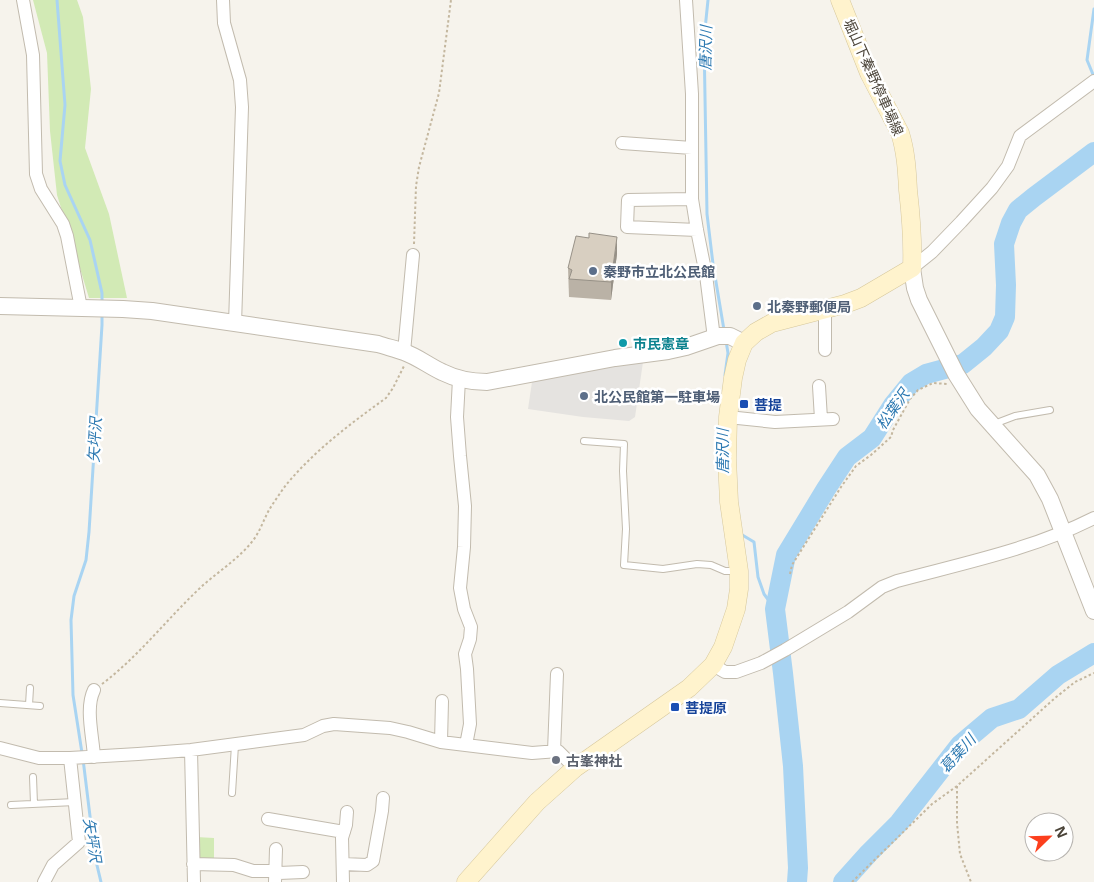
<svg xmlns="http://www.w3.org/2000/svg" width="1094" height="882" viewBox="0 0 1094 882" font-family="'Noto Sans','Noto Sans JP',sans-serif">
<rect width="100%" height="100%" fill="#f6f3ec"/>
<path fill="#d2eab5" d="M33,0H77L83,17L91,89L85,148L109,214L127,298H89L76,255L57,195L50,131L47,53Z
M196,837L214,838V861L200,860Z"/>
<path fill="#e5e3e0" d="M643,362L635,417L629,421L583,417L528,409L532,382L534,380L609,366Z"/>
<g fill="none" stroke-linecap="round" stroke-linejoin="round">
<path stroke="#a9d4f2" stroke-width="3" d="M57,0L65,105L60,161L65,185L90,240L102,293V304
M708,0L704,39L707,214L713,264L724,330
M1094,77L1087,60L1094,9
M725,375L728,353L726,341
M739,533L754,542L758,577L764,594L775,609
M82,753L73,695L71,620L74,596L86,560L89,532L102,325V313
M83,759L95,857L101,882"/>
<path stroke="#a9d4f2" stroke-width="20" d="M797,882L798,868L793,766L783,673L775,609L786,555L826,489L847,457L872,438L893,405L911,383L926,374L963,364L984,347L999,331L1005,317L1006,285L1004,244L1011,223L1018,210L1034,197L1094,152
M843,882L869,853L899,823L960,745L992,718L1019,709L1058,675L1094,653"/>
<defs>
<path id="service" d="M994,424L1015,416L1050,410
M584,441L624,444L623,471L626,529L624,565L663,569L697,564L711,565L725,571H738
M0,703L40,706
M29,705L30,688
M33,777L34,804
M232,793L235,745
M11,805L75,802"/>
<path id="minor" d="M23,0L33,55L36,174L41,189L63,224L67,236L81,308
M223,0L224,23L240,80L242,107L235,324
M686,0L692,94V199L697,230L706,275L714,338
M622,143L692,148
M692,199L628,200L627,227L697,230
M912,268L932,252L961,222L992,188L1008,166L1020,136L1094,81
M825,350V310
M404,352L413,255
M459,379L457,417L460,456L465,506L464,547L460,588L464,609L471,627L470,639L465,654L467,669L470,724L466,745
M819,386L821,419
M728,417L775,422L833,419
M713,665L725,672H736L761,663L785,650L848,612L882,587L897,581C964,563 1033,549 1094,518
M94,690C85,708 93,737 94,757
M441,742L442,701
M0,748L39,758H70L138,754L191,750L304,735L323,726L334,724L390,728L408,732L441,742L532,753L558,751L575,768
M191,750L194,882
M554,751L557,674
M268,819L344,832
M193,864L234,865L253,871H275L279,873L303,872
M343,864L367,865L373,861L382,811L383,798
M44,882L53,865L79,842L70,758
M275,882L276,849
M343,882L342,838L346,825L347,812"/>
<path id="tertiary" d="M912,268L915,288L919,300L956,374L978,409L1037,475L1050,499L1094,611
M0,306L123,309L152,311L378,344C387,347 396,349 404,352C418,357 429,366 442,372C456,379 471,382 487,382L615,358L668,351L686,347L718,336H730L744,343"/>
<path id="secondary" d="M466,882L537,802L575,768L689,688L713,665L723,647L736,609L739,589V571L729,502L727,459L728,417L733,378L737,360L744,343L756,332L772,323L845,304L861,298L912,268C913,242 911,216 908,190C907,171 906,152 900,133L869,73L840,0"/>
</defs>
<use href="#service" stroke="#c2bbae" stroke-width="8"/>
<use href="#minor" stroke="#c2bbae" stroke-width="14"/>
<use href="#tertiary" stroke="#c2bbae" stroke-width="18"/>
<use href="#secondary" stroke="#d6c79b" stroke-width="19"/>
<path stroke="#c4b79f" stroke-width="2" stroke-dasharray="2.5 2.5" stroke-linecap="butt" d="M414,244L416,186L419,167L439,93L451,0
M790,574L792,565L841,487L856,466L871,455L891,437L893,430L910,399L918,390L933,383L947,384
M102,684C139,656 166,620 200,588C216,573 236,561 251,543C259,534 263,521 269,510C274,502 280,493 286,485C314,451 350,424 386,398L393,388L404,366
M957,786V823L960,854L971,882
M852,882L932,804L957,786L1055,698L1075,682L1094,673"/>
<use href="#service" stroke="#fff" stroke-width="6"/>
<use href="#minor" stroke="#fff" stroke-width="12"/>
<use href="#tertiary" stroke="#fff" stroke-width="16"/>
<use href="#secondary" stroke="#fff3cd" stroke-width="18"/>
</g>
<path fill="#bab2a6" d="M617,254L611,300L569,297L568,268Z"/>
<path fill="#979187" d="M617,237V254L611,300V282Z"/>
<path fill="#d8cfc1" stroke="#979187" d="M589,233L617,237L611,282L569,279L572,270L568,268L576,236L589,238Z"/>
<g fill="#5c6f8a" stroke="#fff" stroke-width="2">
<circle cx="593" cy="271" r="5"/>
<circle cx="757" cy="306" r="5"/>
<circle cx="584" cy="396" r="5"/>
</g>
<circle fill="#0f9aa8" stroke="#fff" stroke-width="2" cx="623" cy="343" r="5"/>
<g fill="#1a4fb4" stroke="#fff" stroke-width="2">
<rect x="739" y="399" width="10" height="10" rx="2.5"/>
<rect x="670" y="702" width="10" height="10" rx="2.5"/>
</g>
<circle fill="#6b7280" stroke="#fff" stroke-width="2" cx="556" cy="760" r="5"/>
<g text-anchor="middle" dominant-baseline="central" stroke-width="5" stroke-linejoin="round" paint-order="stroke">
<g font-size="14" fill="#4b4439" stroke="#fff">
<text transform="translate(874 77) rotate(66)">堀山下秦野停車場線</text>
</g>
<g font-size="14" font-weight="bold" fill="#4e5e75" stroke="#fff" text-anchor="start">
<text x="603" y="271">秦野市立北公民館</text>
<text x="767" y="306">北秦野郵便局</text>
<text x="594" y="396">北公民館第一駐車場</text>
</g>
<g font-size="14" font-weight="bold" fill="#0d838f" stroke="#fff" text-anchor="start">
<text x="633" y="343">市民憲章</text>
</g>
<g font-size="14" font-weight="bold" fill="#164399" stroke="#fff" text-anchor="start">
<text x="754" y="404">菩提</text>
<text x="685" y="707">菩提原</text>
</g>
<g font-size="14" font-weight="bold" fill="#5b616d" stroke="#fff" text-anchor="start">
<text x="566" y="760">古峯神社</text>
</g>
<g font-size="15" font-style="italic" fill="#2e7ab2" stroke="#fff">
<text transform="translate(705 48) rotate(-89)">唐沢川</text>
<text transform="translate(892 409) rotate(-55)">松葉沢</text>
<text transform="translate(94 440) rotate(-87)">矢坪沢</text>
<text transform="translate(722 451) rotate(-90)">唐沢川</text>
<text transform="translate(957 753) rotate(-48)">葛葉川</text>
<text transform="translate(93 840) rotate(81)">矢坪沢</text>
</g>
</g>
<g transform="translate(1049 837) rotate(67)"><circle r="24" fill="#ffffff" stroke="#b7b4b0"/>
<path d="M0-4L9 19L0 12L-9 19Z" fill="#fc3f1d"/>
<text y="-8" font-size="14" font-weight="bold" text-anchor="middle" fill="#4b4439">N</text>
</g>
</svg>
